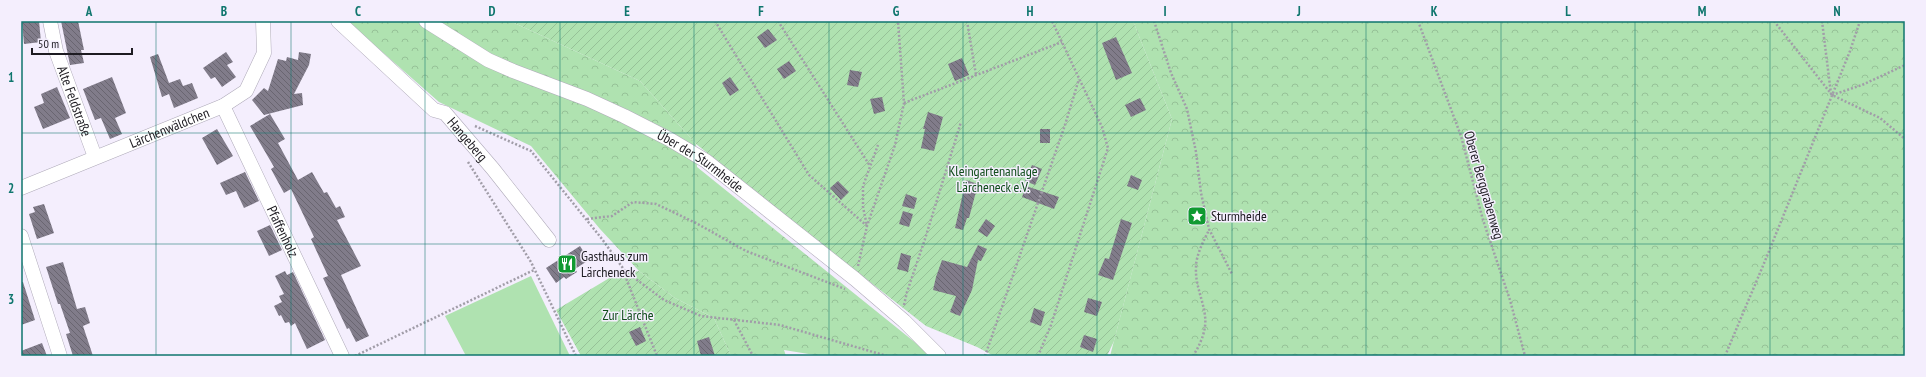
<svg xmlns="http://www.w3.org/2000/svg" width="1926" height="377" viewBox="0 0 1926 377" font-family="'PT Sans Narrow',sans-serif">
<defs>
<pattern id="forest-crowns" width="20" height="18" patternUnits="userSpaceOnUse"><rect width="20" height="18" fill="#afe2b0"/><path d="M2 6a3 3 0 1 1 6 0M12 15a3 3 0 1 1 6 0" fill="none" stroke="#96c197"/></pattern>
<pattern id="garden-furrows" width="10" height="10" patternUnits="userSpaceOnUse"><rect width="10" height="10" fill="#afe2b0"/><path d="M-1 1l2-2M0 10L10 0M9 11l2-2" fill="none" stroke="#96c197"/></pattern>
<pattern id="building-back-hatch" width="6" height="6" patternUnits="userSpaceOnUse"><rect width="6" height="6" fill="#817c8a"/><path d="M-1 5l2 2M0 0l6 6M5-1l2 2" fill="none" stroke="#696570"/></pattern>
</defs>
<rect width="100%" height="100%" fill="#f4eefd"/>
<path fill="#afe2b0" d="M531,276L570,356H466L445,316Z"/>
<path fill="url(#forest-crowns)" d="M347,21H510L640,81L696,144L697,167L927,352L925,356H821L784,350L786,356H731L714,318L675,298L639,271L600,229L531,146L439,102Z
M1133,21H1905V356H1110L1172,119Z"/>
<path fill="url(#garden-furrows)" d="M510,21H1133L1172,119L1114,341L1107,356H994L977,347L926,326L861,275L696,144L640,81Z
M639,271L675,298L714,318L731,356H581L556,310L616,274Z"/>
<path fill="url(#building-back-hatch)" d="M22,21H39L41,42L24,44Z
M61,21H78L84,50H81L84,63L70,65Z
M768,29L777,40L765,48L757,37Z
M1116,37L1132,73L1116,80L1102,43Z
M226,52L233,62L227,65L236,77L222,87L215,77L211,79L203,68Z
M299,52L311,54L309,65L294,94L302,93L303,105L264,115L252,100L264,88L268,91L278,59L286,61L287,57L298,60Z
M158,54L169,83L180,79L183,86L192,83L198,98L174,108L169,94L162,97L150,57Z
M962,58L969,75L955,81L948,64Z
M789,61L796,71L784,79L777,69Z
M850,70L862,72L858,87L847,85Z
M112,77L126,113L115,118L122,134L110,139L101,118L95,120L83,89Z
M730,77L739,90L730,96L722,83Z
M57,87L70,118L43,129L34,107L44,103L41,94Z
M882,97L885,111L874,114L870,99Z
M1140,98L1146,110L1131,117L1125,105Z
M928,112L943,117L934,151L921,148L925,129H923Z
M270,114L285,139L278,143L298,180L312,172L324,193L327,192L336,208L340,206L345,217L337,220L361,266L341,275L369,336L356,342L349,328L347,329L323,278L328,276L311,239L314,237L291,189L284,193L271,169L274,167L250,126Z
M217,129L233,156L217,165L202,138Z
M1040,129H1050V143H1040Z
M1032,165L1042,169L1035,185L1025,181Z
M245,172L259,201L244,208L236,191L226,195L220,183Z
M1131,175L1142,180L1138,190L1127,186Z
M966,180L978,184L969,218H967L963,230L955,228Z
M838,181L849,192L841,200L830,188Z
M1026,186L1059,197L1054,209L1022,197Z
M906,194L917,198L914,209L902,206Z
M44,204L54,233L37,239L29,214L35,212L33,207Z
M903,211L913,214L909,227L899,224Z
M986,219L995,226L987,237L978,231Z
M1121,219L1132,223L1113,280L1098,275L1105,258L1109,259Z
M270,225L282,250L269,256L257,231Z
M978,245L987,249L981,261L978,260L972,290L960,316L950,312L956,296L933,290L936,277L942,260L967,267Z
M580,246L589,260L575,269L577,272L566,279L564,277L556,283L546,268Z
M901,253L911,256L908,272L897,269Z
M63,262L77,309L85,307L90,323L83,326L93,356H73L66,334L70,333L60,304H58L46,267Z
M285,271L287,275L293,272L325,340L307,349L295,323L291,326L289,322L285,323L281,315L279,316L274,306L282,302L279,296L284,294L275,276Z
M21,282H23L35,320L21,325Z
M1088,298L1102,302L1097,316L1084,312Z
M1034,308L1045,312L1041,326L1030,322Z
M640,327L646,341L636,346L629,332Z
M1084,335L1097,339L1093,352L1080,347Z
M709,337L715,356H701L697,341Z
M42,343L47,356H21V351Z"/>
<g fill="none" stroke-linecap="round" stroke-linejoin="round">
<defs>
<g id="street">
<path id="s1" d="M50,21L56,51L95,157"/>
<path id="s2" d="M338,21L434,110L445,113L493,169L549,240"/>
<path id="s3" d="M426,21L488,60L513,71L587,99L624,116L669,139L706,161L855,279L904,321L939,356"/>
<path id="s4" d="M223,106L342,356"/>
<path id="s5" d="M21,188L223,106L246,91L264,53L263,21"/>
<path d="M21,236L60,356"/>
</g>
</defs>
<use href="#street" stroke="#afaab9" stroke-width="15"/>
<path stroke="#a19da8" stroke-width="2.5" stroke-dasharray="2 2" stroke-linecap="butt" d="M715,21L809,175L867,226L863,207V186L878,145
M778,21L870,166
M967,21L976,75
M1154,21L1171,73L1187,109L1196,152L1201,193L1209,229L1232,274
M1418,21L1461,136L1483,220L1510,300L1525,356
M1774,21L1832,95L1880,118L1905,139
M1822,21L1831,94
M1832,95L1862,85L1905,65
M904,103L1062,42
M475,126L531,151L602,239L625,271L664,300L701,316L780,325L887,356
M468,162L531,262L576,356
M587,219L612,216L633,202L656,204L696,223L746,251L845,289
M858,266L867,226L895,145L904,103L898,21
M625,271L626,278L657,356
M904,305L907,292L925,239L961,122
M734,320L753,356
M355,356L534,270
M985,356L1065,125L1079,79
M1038,356L1051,325L1108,148L1102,127L1052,21
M1193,356C1200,345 1207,330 1205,316C1203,299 1195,285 1196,267C1196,255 1204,240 1209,230
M1725,356L1765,261L1850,51L1860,21"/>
<use href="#street" stroke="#fff" stroke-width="14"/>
</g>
<path fill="none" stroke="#0f766e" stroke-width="1" stroke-opacity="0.55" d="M156,21V356M291,21V356M425,21V356M560,21V356M694,21V356M829,21V356M963,21V356M1097,21V356M1232,21V356M1366,21V356M1501,21V356M1635,21V356M1770,21V356M21,133H1905M21,244H1905"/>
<defs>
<symbol id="sight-square" viewBox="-11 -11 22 22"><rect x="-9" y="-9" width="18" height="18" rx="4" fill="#109a31" stroke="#f4eefd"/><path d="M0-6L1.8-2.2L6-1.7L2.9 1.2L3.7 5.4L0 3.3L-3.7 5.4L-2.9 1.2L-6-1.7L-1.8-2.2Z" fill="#fff"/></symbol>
<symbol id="restaurant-square" viewBox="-11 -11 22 22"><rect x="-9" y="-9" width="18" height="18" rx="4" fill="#109a31" stroke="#f4eefd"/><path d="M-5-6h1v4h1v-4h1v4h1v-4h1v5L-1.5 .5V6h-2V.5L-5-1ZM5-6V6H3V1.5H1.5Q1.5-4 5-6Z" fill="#fff"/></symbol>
</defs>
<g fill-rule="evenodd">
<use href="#sight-square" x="1186" y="205" width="22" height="22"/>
<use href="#restaurant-square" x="556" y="253" width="22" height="22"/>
</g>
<g text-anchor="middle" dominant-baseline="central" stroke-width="3" stroke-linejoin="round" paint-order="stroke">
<g font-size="14" fill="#1d1b21" stroke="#f4eefd">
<text stroke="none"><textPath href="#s1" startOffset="84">Alte Feldstraße</textPath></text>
<text stroke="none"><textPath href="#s5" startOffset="160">Lärchenwäldchen</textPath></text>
<text stroke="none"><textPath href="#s2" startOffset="177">Hangeberg</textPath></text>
<text stroke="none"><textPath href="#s3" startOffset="309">Über der Sturmheide</textPath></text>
<text transform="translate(1484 185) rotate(74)">Oberer Berggrabenweg</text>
<text stroke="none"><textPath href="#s4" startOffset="139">Pfaffenholz</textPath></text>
</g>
<g font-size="14" fill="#0e4c19" stroke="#f4eefd">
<text x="993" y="171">Kleingartenanlage<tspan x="993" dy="16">Lärcheneck e.V.</tspan></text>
<text x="628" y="315">Zur Lärche</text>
</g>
<g font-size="14" fill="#1d1b21" stroke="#f4eefd" text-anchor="start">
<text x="1211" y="216">Sturmheide</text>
<text x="581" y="256">Gasthaus zum<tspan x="581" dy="16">Lärcheneck</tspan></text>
</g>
</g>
<rect width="1926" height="377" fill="none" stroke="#f4eefd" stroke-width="44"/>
<path d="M32 48v6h100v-6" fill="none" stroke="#1d1b21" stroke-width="2"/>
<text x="38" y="48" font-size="12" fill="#1d1b21" stroke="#f4eefd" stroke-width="3" paint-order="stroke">50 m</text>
<rect x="22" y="22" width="1882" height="333" fill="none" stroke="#0f766e" stroke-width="1.5"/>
<g font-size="13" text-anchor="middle" font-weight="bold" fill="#0f766e">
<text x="89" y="16">A</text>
<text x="224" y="16">B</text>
<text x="358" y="16">C</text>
<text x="492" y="16">D</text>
<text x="627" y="16">E</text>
<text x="761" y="16">F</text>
<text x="896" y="16">G</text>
<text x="1030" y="16">H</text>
<text x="1165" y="16">I</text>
<text x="1299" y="16">J</text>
<text x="1434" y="16">K</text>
<text x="1568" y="16">L</text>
<text x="1702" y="16">M</text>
<text x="1837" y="16">N</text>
<text x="11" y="82">1</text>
<text x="11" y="193">2</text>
<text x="11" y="304">3</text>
</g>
</svg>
